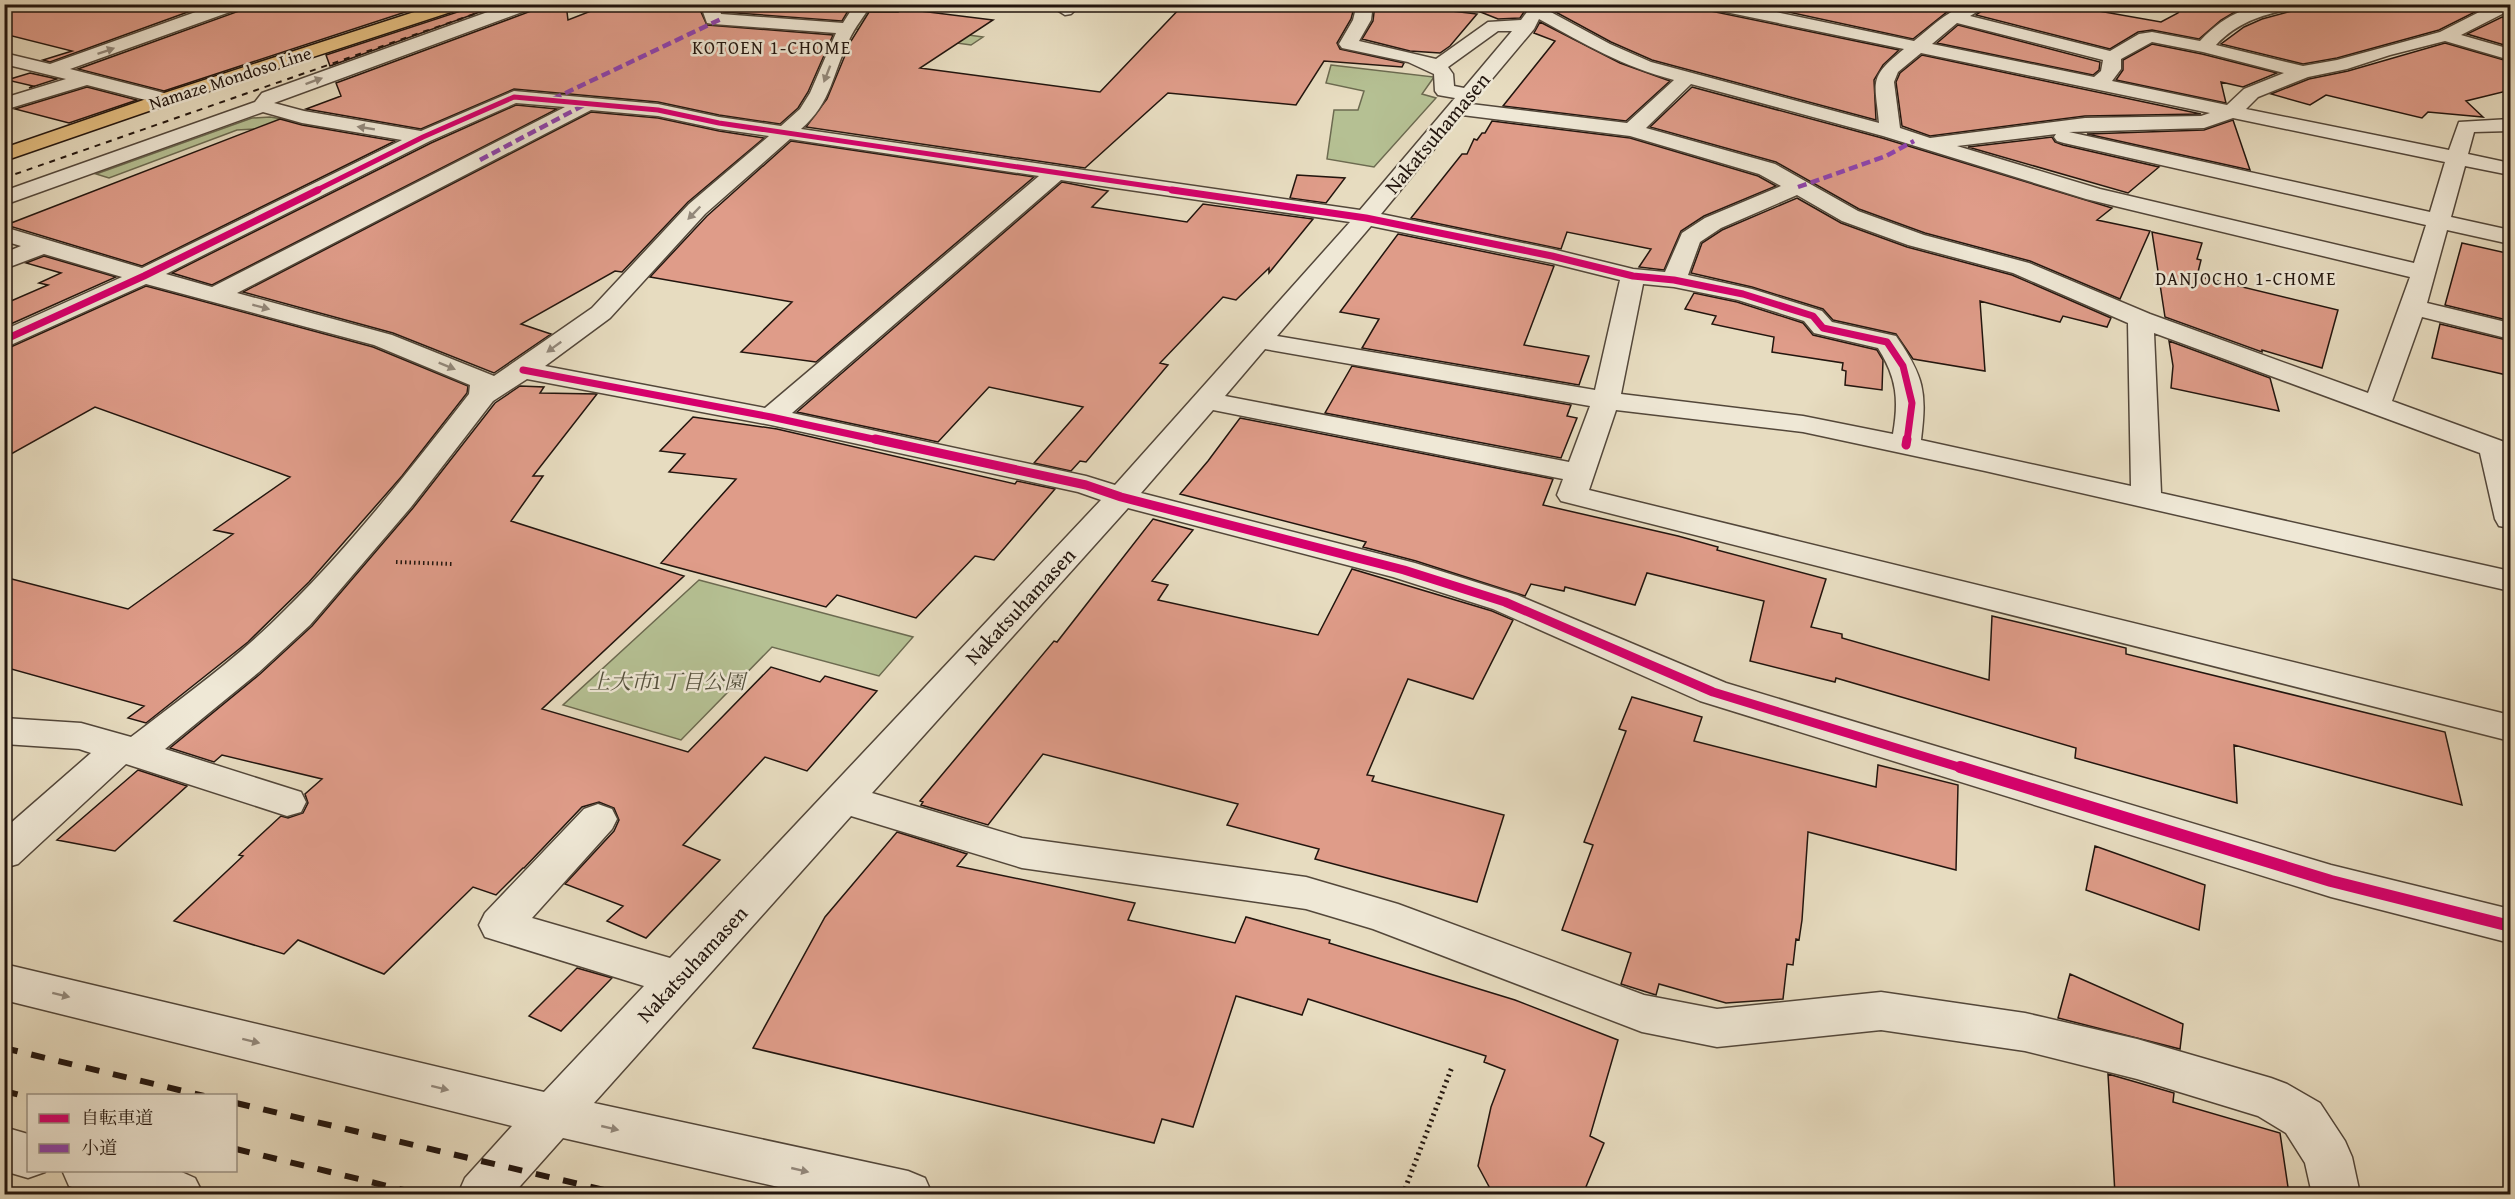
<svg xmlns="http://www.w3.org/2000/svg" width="2515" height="1199" viewBox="0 0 2515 1199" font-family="'Gentium Book Plus','Noto Serif JP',serif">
<rect width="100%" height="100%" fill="#e7dcc0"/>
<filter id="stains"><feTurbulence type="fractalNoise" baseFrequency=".00333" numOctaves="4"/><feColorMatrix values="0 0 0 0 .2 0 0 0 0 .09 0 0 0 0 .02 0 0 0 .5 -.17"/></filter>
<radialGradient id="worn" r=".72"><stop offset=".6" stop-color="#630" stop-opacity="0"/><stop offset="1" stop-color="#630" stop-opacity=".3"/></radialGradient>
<path fill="#b5c093" stroke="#6c6a50" stroke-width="1.5" d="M872,5H958L954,10L891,6L874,22L983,37L971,45L855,29Z
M1331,65L1434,77L1422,94L1436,98L1374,167L1327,159L1334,110H1358L1364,91L1326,83Z
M270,117L331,127L307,138L254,129L237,130L109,178L96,174L252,118Z
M699,580L913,637L879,676L772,647L681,740L563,705Z"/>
<path fill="#df9c89" stroke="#22150e" stroke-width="1.5" d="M4,4H210L50,62L43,60L72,51L4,34Z
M245,4H430L164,91L78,69L242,10Z
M467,4H502L330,66L326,55L464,10Z
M537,4H566L568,20L609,4H693L700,10L707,25L833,35L808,92L798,108L780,124L719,115L658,102L514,89L421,129L306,109L341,96L336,83L534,10Z
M720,4H785L780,10L848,11L842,21L723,12Z
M1184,4H1355L1351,19L1337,43L1340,49L1404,63L1402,67L1324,61L1296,105L1168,93L1085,168L806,127L827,99L851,41L869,12H898L904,9L993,20L920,68L1100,92Z
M1375,4H1392L1477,14L1450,46L1440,53L1410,51L1362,39L1373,21Z
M1469,4H1514L1524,12L1520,18L1498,19L1468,7Z
M1553,4H1701L1711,11L1899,50L1883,65L1874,80L1876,120L1652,60L1611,42L1550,9Z
M1751,4H1965L1947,12L1913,39Z
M1992,4H2059L2161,22L2178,13L2185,4H2212L2240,9L2221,20L2199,39L2152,30L2138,32L2110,49L1976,15Z
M2298,4H2451L2477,11L2439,30L2337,58L2303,64L2221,44L2244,27L2262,19L2295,10Z
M2502,17L2511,19V47L2467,34Z
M1540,22L1620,63L1670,81L1626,121L1503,106L1555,41L1534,33Z
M1958,25L2100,62L2099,70L2093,75L1937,43Z
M2445,43L2511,62V90L2466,101L2483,117L2428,112L2422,118L2326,95L2310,105L2271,94L2309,79L2348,71Z
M2152,44L2202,54L2277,73L2243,87L2221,82L2226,103L2116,80L2123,70V60Z
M1922,55L2201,114L2085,116L1930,136L1902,126L1896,82L1900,73Z
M30,73L57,79L29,88L33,86L7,80Z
M87,87L137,100L69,123L15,109Z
M1692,87L1882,138L2112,208L2097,220L2150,231L2120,299L2030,261L1925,233L1859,209L1776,162L1650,127Z
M516,105L557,109L212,285L172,273L431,143Z
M591,112L658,118L719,131L764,138L688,202L622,272L615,271L521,324L551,334L494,373L393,333L243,292Z
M280,119L302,125L395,141L142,266L6,225Z
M2233,120L2250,170L2087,134L2204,130Z
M1492,121L1630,138L1758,176L1776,186L1704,216L1681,231L1664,270L1639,267L1651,249L1567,232L1561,249L1411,218L1462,154H1467L1474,139L1477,140L1482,133H1485Z
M2052,137L2055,142L2063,145L2159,167L2128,193L1968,147Z
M791,141L1034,177L816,362L741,352L792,302L650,277L707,216Z
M1297,175L1345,178L1326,203L1290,198Z
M1062,182L1108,191L1092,207L1187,222L1203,204L1313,219L1269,273V268L1236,300L1223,297L1160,363L1168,365L1086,462L1080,461L1071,471L1034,463L1083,407L989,387L938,442L797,412Z
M1797,198L1841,223L1907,247L2012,275L2111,318L2107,327L2063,316L2060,322L1980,301L1985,371L1913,359L1896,334L1833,320L1823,309L1752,287L1691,273L1702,243L1722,230Z
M2152,232L2202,243L2197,259L2201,260L2197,276L2338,310L2322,368L2262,350V352L2165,317Z
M1398,234L1554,266L1524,345L1589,356L1579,385L1362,348L1379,319L1340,312Z
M2462,243L2511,254V321L2445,305Z
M44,256L116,277L4,327V304L48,285L39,283L61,273L26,263Z
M146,286L373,347L468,386L467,393L402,476L309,582L248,642L146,723L128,718L144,706L4,667V577L128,609L233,534L214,530L290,477L95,407L4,458V350Z
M1694,293L1737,302L1803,323L1813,335L1877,350L1883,360L1882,390L1845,385L1846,371L1842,370L1843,363L1772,352L1774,337L1712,324L1716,316L1685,309Z
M2440,324L2511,341V376L2432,358Z
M2169,341L2270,378L2279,411L2171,388L2173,366Z
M1352,366L1571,405L1567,416L1577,418L1561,458L1325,413Z
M520,386L544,387L540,393L597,394L533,476H543L511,521L684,576L542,709L688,752L771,667L820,682L825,676L877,691L807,771L765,757L683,845L720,860L646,938L607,921L623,906L565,884L614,831L619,820L614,808L599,802L582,807L524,868H523L496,895L473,887L384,974L298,940L284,954L174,921L243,856L239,855L281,816L288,818L303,813L308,803L305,794L322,779L222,755L214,762L170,748L260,674L312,626L413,508L495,403Z
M693,417L777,429L1015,484L1017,481L1055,489L994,560L975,556L916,618L837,595L826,607L661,563L736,479L669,472L685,454L660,451Z
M1240,418L1553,479L1543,505L1678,536L1718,547L1717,550L1826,579L1811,627L1842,634V638L1989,680L1992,616L2126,648V654L2445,732L2462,805L2234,745L2237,803L2075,758L2076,748L1836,678L1835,682L1750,661L1764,601L1647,573L1635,605L1565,587L1564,591L1531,584L1525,596L1416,561L1363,547L1366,542L1180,494L1208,461Z
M1153,519L1193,530L1152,581L1168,585L1158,600L1318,635L1352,569L1492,611L1513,620L1473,699L1408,679L1367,775L1374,776L1372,781L1504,815L1477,902L1315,859L1319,849L1227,825L1238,804L1043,754L988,825L921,805L923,802L920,801L1054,641L1057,642Z
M1632,697L1702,717L1694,741L1876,787L1878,765L1958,785L1956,870L1808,832L1802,920L1799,940L1796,939L1793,965L1787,964L1783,999L1726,1003L1659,984L1656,995L1621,984L1631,953L1562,930L1593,845L1584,842L1626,731L1619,729Z
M138,770L187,786L115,851L57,840Z
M897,832L967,854L957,866L1135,903L1128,920L1235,943L1246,917L1330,940L1329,943L1515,1000L1618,1040L1590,1136L1604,1143L1583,1194H1493L1478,1166L1491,1107L1505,1070L1484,1062L1486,1056L1308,999L1302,1015L1236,996L1193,1127L1162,1119L1154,1143L753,1048L825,917Z
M2095,846L2205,885L2199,930L2086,890Z
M577,968L612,978L561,1031L529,1016Z
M2070,974L2183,1024L2180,1049L2058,1018Z
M2108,1074L2174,1093L2173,1102L2280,1133L2289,1194H2115Z"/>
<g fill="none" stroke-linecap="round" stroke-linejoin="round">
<defs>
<path id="minor" d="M218,4H243L241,8L70,69L172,95L175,99L172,103L165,105L87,85L4,110V98L66,79L4,64V53L50,64Z
M510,4H535L533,8L274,103L304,111L421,131L514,91L658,104L719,117L781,126L800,109L810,93L836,33L713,24L707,23L702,9L695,4H718L721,14L843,23L855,4H872C864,16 855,27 849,40C832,74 832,102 801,129L1360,210L1455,98L1438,95L1435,91L1434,74L1408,62L1342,48L1339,44L1353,20L1357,4H1373L1371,20L1359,41L1436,59L1488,22L1521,20L1527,12L1516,4H1551L1547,10L1610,44L1651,62L1879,123C1875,80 1868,78 1904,49L1711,9L1703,4H1738L1914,41C1943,18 1951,4 1990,4L1970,16L2110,51L2139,34L2152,32L2200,41C2231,9 2253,4 2296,4L2294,8C2263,15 2239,21 2216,45L2303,66L2337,60L2440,32L2495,4H2510V10L2461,35L2510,49V60L2445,41L2390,55L2347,69L2308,77L2258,97L2246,109L2449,150L2459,122L2510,119V131L2474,132L2468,154L2510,163V175L2465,166L2451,217L2510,230V244L2447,230L2427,303L2510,323V339L2422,317L2392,401L2510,444V528L2499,526L2495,519L2480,453L2154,333L2161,493L2510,571V591L1985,471L1803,432L1616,410L1589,490L2510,715V741L1561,501L1557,495L1563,479L1213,410L1141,493L1415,563L1517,595L1726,683L2331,865L2510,909V943L2331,897L1700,701L1493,609L1393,577L1128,508L872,793L1022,838L1306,877L1398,904L1644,995L1717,1009L1881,992L2025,1013L2137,1039L2271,1078L2287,1084L2320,1103L2345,1141L2352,1157L2360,1194H2312L2305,1163L2286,1133L2258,1116L2137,1079L2025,1051L1881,1030L1717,1047L1642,1032L1373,929L1306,909L1022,868L851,816L594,1103L908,1171L925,1178L932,1194H809L563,1138L513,1194H458L465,1178L512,1126L4,1000V964L544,1092L644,986L485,937L479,925L485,913L584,809L598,804L612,809L617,819L612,829L532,918L670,958L1101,500L1078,492L771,425L527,379L493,401L411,507L310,625L259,672L165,749L301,792L306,802L301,812L287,816L126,764L18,864L4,868V829L91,753L79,749L4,744V718L81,723L131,737C184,696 239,657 286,609C353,543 411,468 469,394L470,385L374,345L146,284L4,348V330L122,277L44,254L4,269V253L21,246L4,241V227L142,268L402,140L302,123L263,112L4,205V191L255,102L262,93ZM1539,19C1586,45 1622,66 1674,80L1627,123L1471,104L1534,29ZM1957,23L2103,60L2101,71L2094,77L1932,44ZM1498,31H1512L1464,88L1454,86L1453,74L1448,67ZM2152,42L2203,52L2284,73L2244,89L2227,105L2112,81L2121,69V59ZM1921,53L2210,113L2201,116L2085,118L1930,138L1900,128L1894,82L1898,72ZM1691,84L1883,136L2086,199L2410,277L2368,393L2150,314L2029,263L1924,235L1858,211L1775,164L1646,128ZM516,103L565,107L212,287L166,274L430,141ZM591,110L658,116L719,129L769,136L689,204L592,308L494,376L392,335L237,293ZM1462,115L1630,136L1759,174L1781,186L1705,218L1682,233L1665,272L1633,269L1552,249L1381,214ZM2233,118L2445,162L2430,212L2069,132L2204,128ZM2056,134L2054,137L2057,141L2064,143L2426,225L2414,263L2100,189L1957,146ZM790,139L1039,176L765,408L545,366L610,318L705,214ZM1061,180L1350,222L1115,485L1086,476L792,413ZM1797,195L1842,221L1908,245L2013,273L2128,323L2131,486L1921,440C1927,391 1924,377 1896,336L1832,322L1822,311L1752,289L1688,275L1700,242L1721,228ZM1371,226L1552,263L1620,280L1595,390L1277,336ZM1643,284L1674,287L1738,300L1804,321L1814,333L1878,348C1897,378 1899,400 1893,434L1803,416L1621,394ZM1265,349L1590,406L1569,462L1225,396Z
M1062,4H1082L1071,14L1065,15L1057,10Z
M4,1127L28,1134V1170L45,1172L28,1178L4,1171Z
M62,1170H177L195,1178L203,1194H93L69,1186Z"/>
<path id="major" d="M439,4H465L463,8L172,103L4,161V148L158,95Z"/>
</defs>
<use href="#minor" stroke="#53473a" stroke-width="3"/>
<use href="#major" stroke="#22150e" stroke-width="3"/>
<path stroke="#22150e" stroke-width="4" stroke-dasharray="1.5 3" stroke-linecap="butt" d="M396,562L452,564"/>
<path stroke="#22150e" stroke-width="5" stroke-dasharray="2 4" stroke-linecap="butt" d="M1403,1194L1452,1067"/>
<use href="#minor" fill="#efe8d6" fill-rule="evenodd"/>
<use href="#major" fill="#e4be80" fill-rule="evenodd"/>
<path stroke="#22150e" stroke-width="2" stroke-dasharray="6 6" stroke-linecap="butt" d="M4,178L503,4"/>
<path stroke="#22150e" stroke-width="6" stroke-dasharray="14 14" stroke-linecap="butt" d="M4,1048L204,1096
M4,1091L28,1097
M236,1103L621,1194
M236,1149L420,1194"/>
<path stroke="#8e44ad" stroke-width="4.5" stroke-dasharray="9 4.5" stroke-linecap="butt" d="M553,99L721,19
M480,160L584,105
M1798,187L1886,156L1914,141"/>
<defs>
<path id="cycleway-far3" d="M315,191L423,137L514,97L658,110L719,123L1182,191"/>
<path id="cycleway-far2" d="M1172,190L1366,218L1552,256L1633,276L1674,280L1743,294L1813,316L1823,328L1887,342L1903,366L1912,403L1907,441
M4,340L144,276L318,190
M523,370L771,417L882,441"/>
<path id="cycleway-far1" d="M875,439L1086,485L1121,497L1404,570L1505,602L1713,692L1965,769
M1906,445L1907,439"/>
<path id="cycleway" d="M1960,767L2331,881L2510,926"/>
</defs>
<use href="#cycleway-far3" stroke="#efe8d6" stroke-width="8"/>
<use href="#cycleway-far2" stroke="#efe8d6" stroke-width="10"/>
<use href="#cycleway-far1" stroke="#efe8d6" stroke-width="13"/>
<use href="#cycleway" stroke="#efe8d6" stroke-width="16"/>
<use href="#cycleway-far3" stroke="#d6006c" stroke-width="5"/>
<use href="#cycleway-far2" stroke="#d6006c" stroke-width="7"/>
<use href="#cycleway-far1" stroke="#d6006c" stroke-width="9"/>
<use href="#cycleway" stroke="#d6006c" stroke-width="12"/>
</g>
<defs><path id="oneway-solid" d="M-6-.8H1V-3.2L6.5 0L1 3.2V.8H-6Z" transform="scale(1.5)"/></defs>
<g fill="#93897c">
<use href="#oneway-solid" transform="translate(106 51) rotate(-19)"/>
<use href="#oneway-solid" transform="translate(827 74) rotate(111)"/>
<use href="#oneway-solid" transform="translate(314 81) rotate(-20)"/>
<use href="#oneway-solid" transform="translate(366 128) rotate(-171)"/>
<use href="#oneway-solid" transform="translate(694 213) rotate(134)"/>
<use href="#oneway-solid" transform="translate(261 307) rotate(15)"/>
<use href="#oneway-solid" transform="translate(554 347) rotate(144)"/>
<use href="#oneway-solid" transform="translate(447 366) rotate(22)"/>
<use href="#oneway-solid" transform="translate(61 995) rotate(14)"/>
<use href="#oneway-solid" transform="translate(251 1041) rotate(14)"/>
<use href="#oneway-solid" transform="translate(440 1088) rotate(14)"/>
<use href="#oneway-solid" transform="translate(610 1128) rotate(13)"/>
<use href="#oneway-solid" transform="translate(800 1170) rotate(13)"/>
</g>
<g text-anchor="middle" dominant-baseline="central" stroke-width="5" stroke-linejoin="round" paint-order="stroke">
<g font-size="18" letter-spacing="1.5" fill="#22150e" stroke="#efe8d6">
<text x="772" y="47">KOTOEN 1-CHOME</text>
<text x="2246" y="278">DANJOCHO 1-CHOME</text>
</g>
<g font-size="18" fill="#22150e" stroke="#efe8d6">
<text transform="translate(230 78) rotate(-18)">Namaze Mondoso Line</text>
</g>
<g font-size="21" fill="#22150e" stroke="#efe8d6">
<text transform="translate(1437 133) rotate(-50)">Nakatsuhamasen</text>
<text transform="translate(1020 606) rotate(-47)">Nakatsuhamasen</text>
<text transform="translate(692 964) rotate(-47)">Nakatsuhamasen</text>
</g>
<g font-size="21" font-style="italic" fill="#55513d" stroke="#efe8d6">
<text x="667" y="681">上大市1丁目公園</text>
</g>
</g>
<rect width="2515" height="1199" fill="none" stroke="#e7dcc0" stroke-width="24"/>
<rect x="6" y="6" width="2503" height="1187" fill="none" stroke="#22150e" stroke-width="3"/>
<rect x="12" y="12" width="2491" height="1175" fill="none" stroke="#22150e" stroke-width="1.5"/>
<rect x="27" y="1094" width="210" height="78" fill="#efe8d6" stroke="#9d9486" stroke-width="1.5"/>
<rect x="39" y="1114" width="30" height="9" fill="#d6006c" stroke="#9d9486" stroke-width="1.5"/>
<text x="81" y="1124" font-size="18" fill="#22150e">自転車道</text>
<rect x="39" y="1144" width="30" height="9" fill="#8e44ad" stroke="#9d9486" stroke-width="1.5"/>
<text x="81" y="1154" font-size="18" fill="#22150e">小道</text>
<rect width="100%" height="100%" filter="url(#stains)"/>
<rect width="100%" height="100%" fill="url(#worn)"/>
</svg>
